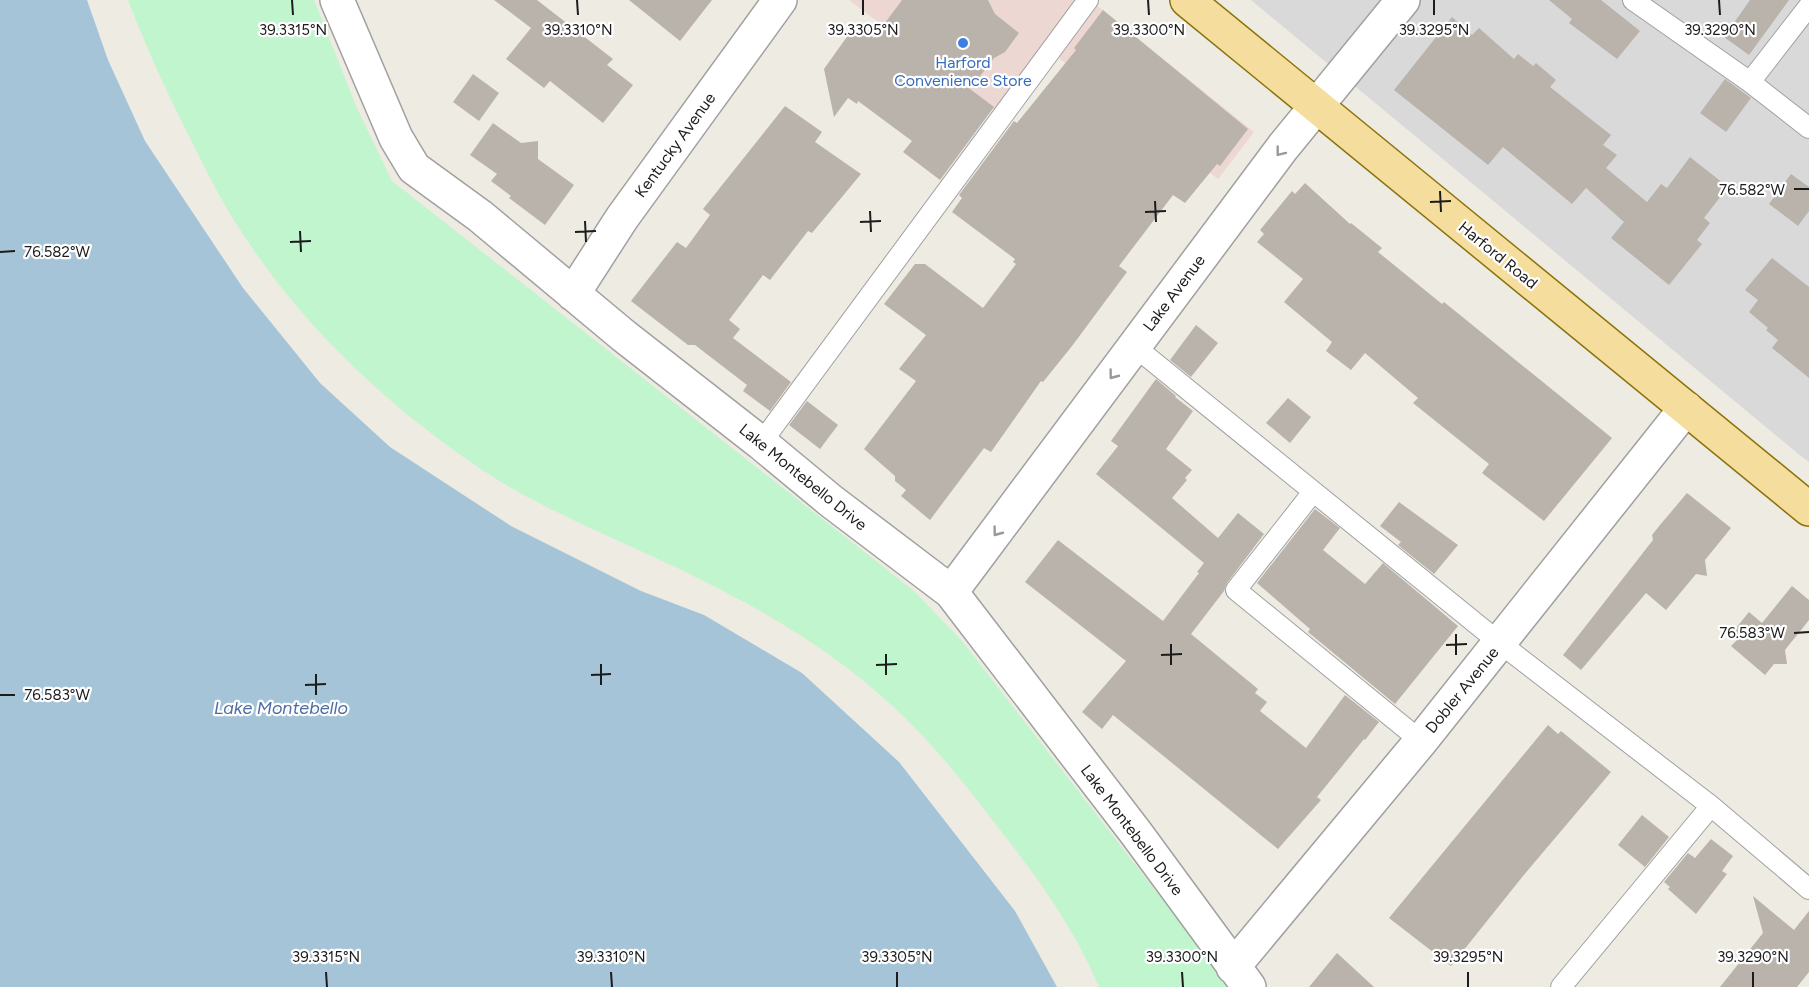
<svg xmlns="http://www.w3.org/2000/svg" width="1809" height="987" viewBox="0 0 1809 987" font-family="Figtree,sans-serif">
<rect width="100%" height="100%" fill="#edebe2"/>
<path fill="#dad9d9" d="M1251,0H1809V462L1802,457Z"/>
<path fill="#edd7d2" d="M849,0H1090L1254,132L1218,179L1043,46L994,110Z"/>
<path fill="#c0f5cd" d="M128,0H314L356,106L392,181L914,591L962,641L1230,987H1099C1076,932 1041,882 1004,835C977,800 949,763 918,731C869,679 808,637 746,603C717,588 687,572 656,558C594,529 529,503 472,463C385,403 303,326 245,237C226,210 211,180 196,150C171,101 148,52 128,0Z"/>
<path fill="#a5c4d8" d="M0,0H87L108,60L145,141L243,288L320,383L390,447L511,526L641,591L704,615L802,673L899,762L1015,911L1057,987H0Z"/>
<path fill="#b9b3ac" d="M494,0H537L613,59L607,65L633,85L603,123L550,81L544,88L506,59L531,28Z
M629,0H712L680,41Z
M902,0H988L995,14L1019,33L1005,52L994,58L970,89L994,107L940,180L903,152L912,141L858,101L857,104L848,98L834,117L824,69L856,24L874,38Z
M1549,0H1601L1640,31L1617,59L1569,23L1572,19Z
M1750,0H1789L1749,55L1724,37Z
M1103,10L1248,129L1220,166L1217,164L1185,203L1173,195L1119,266L1127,272L1072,346L1043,382L1041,381L991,452L984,448L930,520L901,496L906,490L895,481V476L864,449L916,381L899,369L926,335L884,304L915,264H925L983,308L1016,264L1013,262L1015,259L952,212L962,198L959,195L1014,121L1017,123L1076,50L1074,48Z
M1452,17L1472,35L1479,28L1514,59L1518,54L1533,66L1536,63L1556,80L1550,87L1611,135L1603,145L1617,155L1606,168L1647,202L1661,184L1667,188L1690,157L1728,187L1704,218L1710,223L1697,240L1702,244L1669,285L1611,238L1624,222L1586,188L1572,204L1503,147L1488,165L1394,90Z
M473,74L499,93L479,121L453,102Z
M1725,79L1751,98L1726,132L1700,113Z
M785,106L822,132L815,142L861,174L812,233L808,231L770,280L763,275L729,320L740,329L733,338L791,382L770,411L743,391L747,385L695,345H688L631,301L677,242L686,248L710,215L703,209Z
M493,123L521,143L538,141V159L574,185L545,225L509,198L511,196L491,181L497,174L470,155Z
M1791,174L1809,187V211L1798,226L1769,204Z
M1305,183L1350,224L1351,223L1382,248L1378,252L1442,304L1444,302L1612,438L1544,521L1482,473L1489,464L1413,403L1418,398L1365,353L1351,370L1326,351L1332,342L1284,302L1303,279L1257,242L1264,234L1260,230L1292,191L1295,194Z
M1772,258L1809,287V378L1772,348L1778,340L1766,330L1768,328L1749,312L1758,300L1745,290Z
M1196,325L1218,343L1191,377L1170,360Z
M1156,379L1176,396L1175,397L1193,411L1166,449L1192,470L1185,478L1187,480L1172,498L1218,538L1238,513L1264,534L1227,583L1224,591L1191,634L1258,689L1255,693L1267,702L1260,711L1306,748L1345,695L1379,722L1365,740L1364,739L1317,797L1321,800L1278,849L1113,715L1102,729L1082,712L1126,661L1025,582L1058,540L1163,621L1199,573L1197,572L1204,563L1096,474L1118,446L1111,441Z
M1288,398L1311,417L1290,443L1266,423Z
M807,401L838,425L820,449L789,425Z
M1687,493L1731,528L1705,560L1707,576L1696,574L1666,610L1646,593L1581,670L1563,655L1653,540L1652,535L1660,525Z
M1399,502L1458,545L1434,574L1398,545L1401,542L1380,526Z
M1315,509L1340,528L1323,550L1365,584L1383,563L1458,626L1395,704L1308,632L1310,629L1257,583Z
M1792,586L1809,600V620L1785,650L1787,664H1774L1765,675L1731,646L1737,640L1731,634L1749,612L1762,623Z
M1548,725L1558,734L1561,731L1611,772L1523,876L1451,966L1389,918Z
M1642,815L1669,837L1645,867L1618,845Z
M1711,839L1733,856L1722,871L1727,874L1696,914L1668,889L1670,887L1664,882L1688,853L1695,858Z
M1753,896L1794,930L1809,911V972L1797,987H1720L1763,933Z
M1337,953L1374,987H1309Z"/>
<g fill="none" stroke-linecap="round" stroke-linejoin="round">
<defs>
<path id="lane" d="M1633,0L1750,82L1809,128
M1750,82L1809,6
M1134,346L1500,643L1711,806L1809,889
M761,443L1088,0
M1313,492L1236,590L1421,741
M1561,987L1711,806"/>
<path id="street" d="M337,0L396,138L414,168L480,216L624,336L761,443L831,501L951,592L1136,833L1249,987
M573,294L622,218L780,0
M951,592L1283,147L1403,0
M1233,967L1421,741L1686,408"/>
<path id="primary" d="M1187,0L1809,509"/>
</defs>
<use href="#lane" stroke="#a0a0a0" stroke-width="22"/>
<use href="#street" stroke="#a0a0a0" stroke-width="36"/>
<use href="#primary" stroke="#8a7309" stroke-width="36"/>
<use href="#lane" stroke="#fff" stroke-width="20"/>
<use href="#street" stroke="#fff" stroke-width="33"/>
<use href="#primary" stroke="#f5dd9e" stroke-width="33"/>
</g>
<defs><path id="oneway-chevron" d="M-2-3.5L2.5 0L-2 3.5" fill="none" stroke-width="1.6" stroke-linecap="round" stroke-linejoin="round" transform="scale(1.5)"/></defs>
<g stroke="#999">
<use href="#oneway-chevron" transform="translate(1280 152) rotate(128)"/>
<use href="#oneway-chevron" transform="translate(1113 375) rotate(127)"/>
<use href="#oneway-chevron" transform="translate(997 532) rotate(127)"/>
</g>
<path fill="none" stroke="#1c1c1c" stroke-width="2" d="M292,0L293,15M577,0L578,15M863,0V15M1148,0L1149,15M1434,0V15M1719,0L1720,15M1794,189H1809M1440,191L1441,212M1155,201L1156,222M1430,202L1451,201M870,211L871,232M1145,212L1166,211M585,221L586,242M860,222L881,221M300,231L301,252M575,232L596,231M290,242L311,241M0,252L15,251M1794,633L1809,632M1456,634V655M1171,644V665M1446,645L1467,644M886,654V675M1161,655L1182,654M601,664V685M876,665L897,664M316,674V695M591,675L611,674M305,685L326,684M0,695H15M326,972L327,987M611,972L612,987M897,972V987M1182,972L1183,987M1468,972V987M1753,972V987"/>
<circle fill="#3f7fe0" stroke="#fff" stroke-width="2" cx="963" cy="43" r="6"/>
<g text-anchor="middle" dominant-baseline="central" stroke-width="4.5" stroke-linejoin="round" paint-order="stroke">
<g font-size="16" fill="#366cbe" stroke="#fff">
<text x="963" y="62">Harford<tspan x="963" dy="18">Convenience Store</tspan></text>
</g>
<g font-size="16" fill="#1c1c1c" stroke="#fff">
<text transform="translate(675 145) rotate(-54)">Kentucky Avenue</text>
<text transform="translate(1498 255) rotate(39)">Harford Road</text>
<text transform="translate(1174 293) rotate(-53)">Lake Avenue</text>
<text transform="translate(803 477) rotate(39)">Lake Montebello Drive</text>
<text transform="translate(1462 690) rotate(-51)">Dobler Avenue</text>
<text transform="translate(1132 830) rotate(53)">Lake Montebello Drive</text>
</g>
<g font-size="18" font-style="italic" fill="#4f6da5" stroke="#fff">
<text x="281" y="708">Lake Montebello</text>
</g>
</g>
<g font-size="15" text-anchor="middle" fill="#1c1c1c" stroke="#fff" stroke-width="4.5" stroke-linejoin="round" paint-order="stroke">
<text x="293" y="35">39.3315°N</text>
<text x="578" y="35">39.3310°N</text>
<text x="863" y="35">39.3305°N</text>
<text x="1149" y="35">39.3300°N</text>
<text x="1434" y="35">39.3295°N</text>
<text x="1720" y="35">39.3290°N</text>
<text x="1752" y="195">76.582°W</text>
<text x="57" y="257">76.582°W</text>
<text x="1752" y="638">76.583°W</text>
<text x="57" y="700">76.583°W</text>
<text x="326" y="962">39.3315°N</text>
<text x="611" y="962">39.3310°N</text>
<text x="897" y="962">39.3305°N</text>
<text x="1182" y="962">39.3300°N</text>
<text x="1468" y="962">39.3295°N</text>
<text x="1753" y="962">39.3290°N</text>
</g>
</svg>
